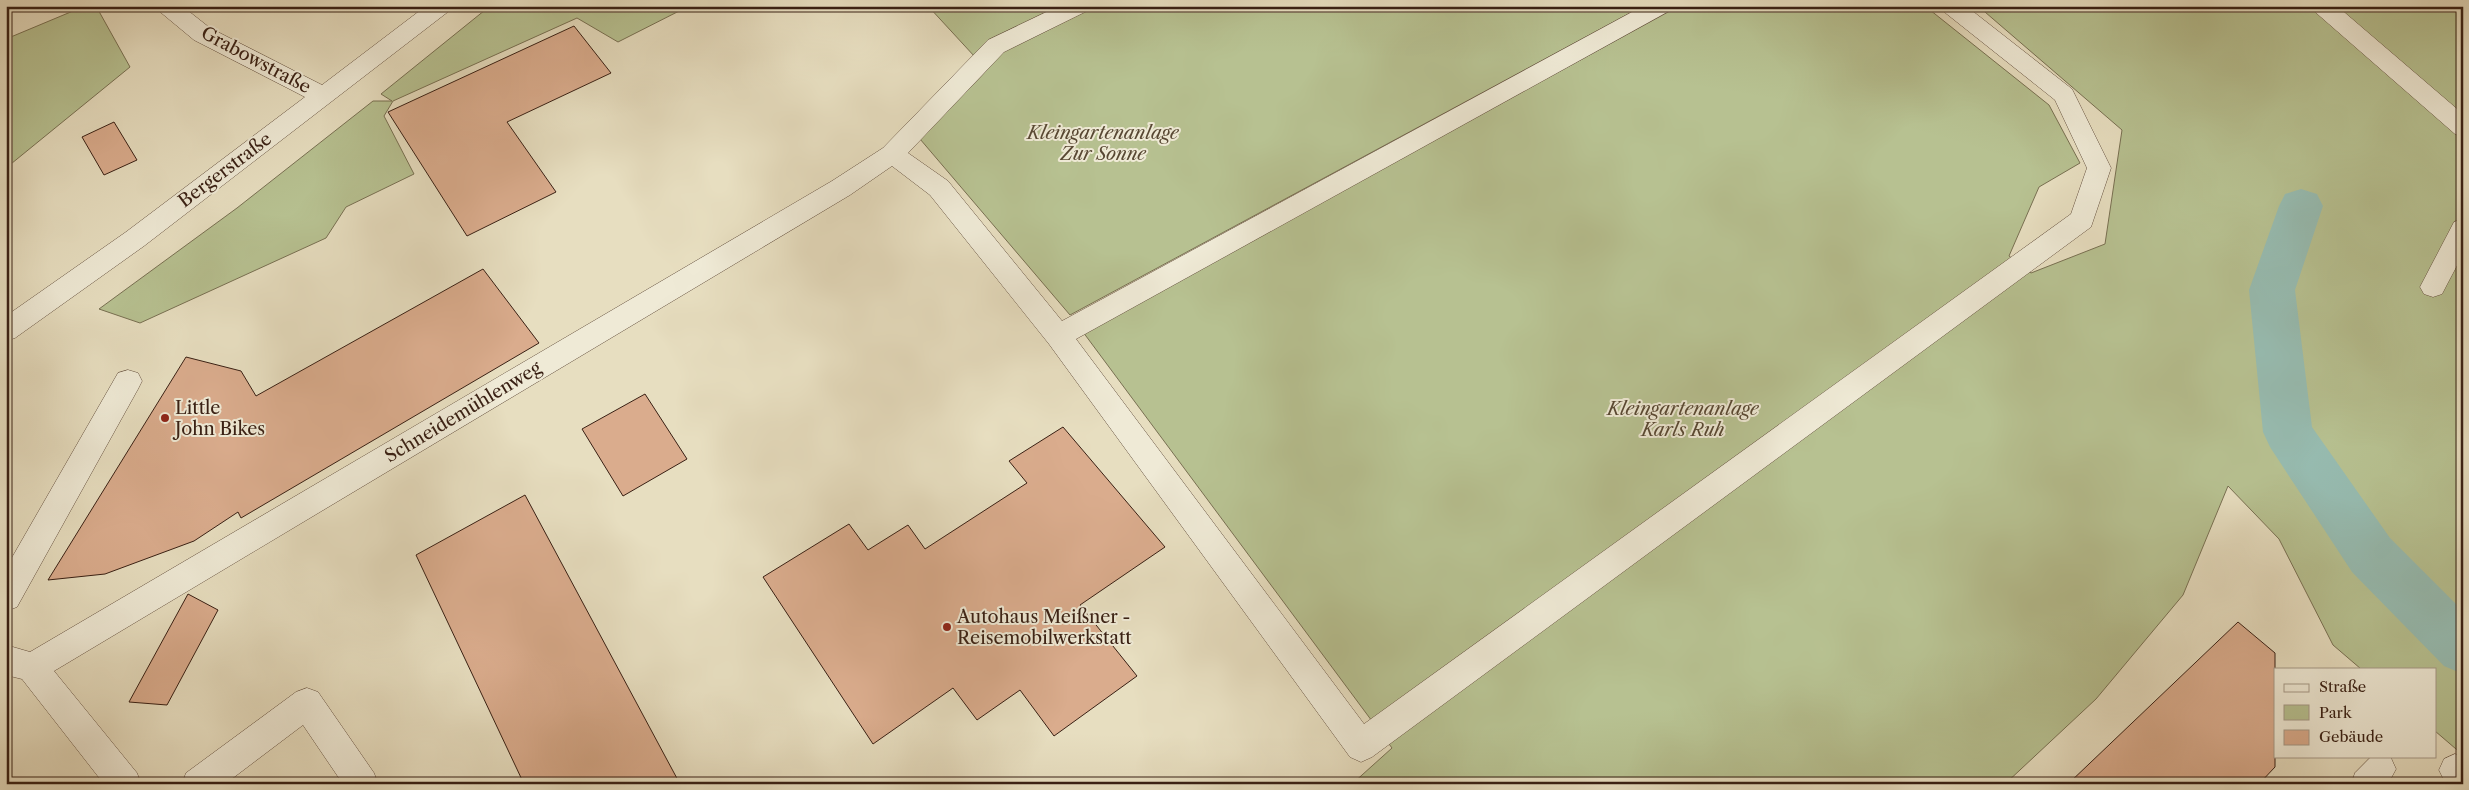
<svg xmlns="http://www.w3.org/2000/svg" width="2469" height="790" viewBox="0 0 2469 790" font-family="'Libre Caslon Text',serif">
<rect width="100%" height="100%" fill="#e7dec0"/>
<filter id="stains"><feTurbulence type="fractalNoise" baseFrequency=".004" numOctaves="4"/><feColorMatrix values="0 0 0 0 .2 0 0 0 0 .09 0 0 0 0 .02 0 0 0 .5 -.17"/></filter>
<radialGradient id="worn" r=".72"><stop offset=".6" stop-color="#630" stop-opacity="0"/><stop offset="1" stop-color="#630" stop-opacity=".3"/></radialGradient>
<path fill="#b7c191" stroke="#787052" d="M85,6H96L130,67L6,168V39Z
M490,6H689L618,42L577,18L393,101L384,116L414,174L346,207L326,238L140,323L99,309L237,208L373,101H392L381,94Z
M928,6H1643L1070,315L920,139L987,70Z
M1679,6H1925L2049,105L2080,163L2039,187L2009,256L2031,273L2105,244L2122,130L1978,6H2463V755L2435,731V669H2361L2333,645L2279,539L2228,486L2183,595L2096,699L2005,784H1352L1392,748L1083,332Z"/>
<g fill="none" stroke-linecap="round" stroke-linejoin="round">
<path fill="#97bcb1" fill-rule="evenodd" d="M2301,189L2317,194L2323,206L2295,290L2312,427L2390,538L2463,611V674L2444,666L2352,572L2270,447L2263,432L2249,290L2279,206L2285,194Z"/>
</g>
<path fill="#daac8d" stroke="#392014" d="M574,26L611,73L507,122L556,192L467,236L388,112Z
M114,122L137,160L104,175L82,137Z
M483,269L539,343L241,518L238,512L194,541L105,574L48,580L186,357L241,371L256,396Z
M645,394L687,459L623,496L582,429Z
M1063,427L1165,547L1080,605L1137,676L1054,736L1020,690L977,720L953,688L873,744L763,577L849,524L868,550L908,525L925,549L1027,483L1009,461Z
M525,495L680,784H524L416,555Z
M188,594L218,610L167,705L129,702Z
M2238,622L2275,653V767L2259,784H2068Z"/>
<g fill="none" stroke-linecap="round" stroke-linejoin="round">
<defs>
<path id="minor" d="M156,6H182L210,28L322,85L426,6H452L449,11L144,246L15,338L6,341V316L126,232L305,97L194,40L159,11Z
M1059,6H1090L1087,11L1004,52L908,153L948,181L1062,321L1643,6H1672L1669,11L1076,339L1364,724L2071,214L2087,168L2055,100L1943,11L1940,6H1966L2072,89L2111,168L2091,227L1372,757L1361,762L1350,757L1049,344L930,195L892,166L850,195L54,671L137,773L141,784H104L22,679L6,675V645L30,652L832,181L883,148L988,40Z
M2311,6H2337L2463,114V137L2455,134L2314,11Z
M2463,219V254L2442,294L2433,297L2424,294L2420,287L2454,222Z
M128,370L138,373L142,381L138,389L17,607L6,611V568L118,373Z
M307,688L318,692L374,773L378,784H343L303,725L225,784H182L186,773L296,692Z
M2455,754L2463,757V784H2446L2439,770L2444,759Z
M2372,756L2391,758L2396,769L2388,784H2351L2355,773Z"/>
</defs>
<use href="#minor" stroke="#64503f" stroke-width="1"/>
<use href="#minor" fill="#efead6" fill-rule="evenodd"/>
</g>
<g fill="#8f2418" stroke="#efead6" stroke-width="2">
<circle cx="165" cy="418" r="5"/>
<circle cx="947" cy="627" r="5"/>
</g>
<g text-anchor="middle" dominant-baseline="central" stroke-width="4" stroke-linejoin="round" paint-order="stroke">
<g font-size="18" fill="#392014" stroke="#efead6">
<text transform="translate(256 60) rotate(28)">Grabowstraße</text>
<text transform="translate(225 170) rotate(-37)">Bergerstraße</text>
<text transform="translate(463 412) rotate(-31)">Schneidemühlenweg</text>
</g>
<g font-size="18" font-style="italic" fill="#584833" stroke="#efead6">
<text x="1103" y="133">Kleingartenanlage<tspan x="1103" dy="21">Zur Sonne</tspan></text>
<text x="1683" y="409">Kleingartenanlage<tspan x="1683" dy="21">Karls Ruh</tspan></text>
</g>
<g font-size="18" fill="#392014" stroke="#efead6" text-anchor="start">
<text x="175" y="408">Little<tspan x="175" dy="21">John Bikes</tspan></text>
<text x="957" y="617">Autohaus Meißner -<tspan x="957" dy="21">Reisemobilwerkstatt</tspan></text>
</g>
</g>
<rect width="2469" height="790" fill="none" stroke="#e7dec0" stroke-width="25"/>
<rect x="8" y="8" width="2454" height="775" fill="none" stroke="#392014" stroke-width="2.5"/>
<rect x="12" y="12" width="2444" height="765" fill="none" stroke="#392014"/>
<rect x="2274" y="668" width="162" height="90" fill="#efead6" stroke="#a69988"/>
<rect x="2284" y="684" width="25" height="8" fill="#efead6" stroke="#a69988"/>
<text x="2319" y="692" font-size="15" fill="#392014">Straße</text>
<rect x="2284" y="705" width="25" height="15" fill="#b7c191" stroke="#a69988"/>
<text x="2319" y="718" font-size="15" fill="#392014">Park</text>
<rect x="2284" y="730" width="25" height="15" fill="#daac8d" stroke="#a69988"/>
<text x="2319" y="742" font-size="15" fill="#392014">Gebäude</text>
<rect width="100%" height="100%" filter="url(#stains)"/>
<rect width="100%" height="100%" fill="url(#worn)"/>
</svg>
